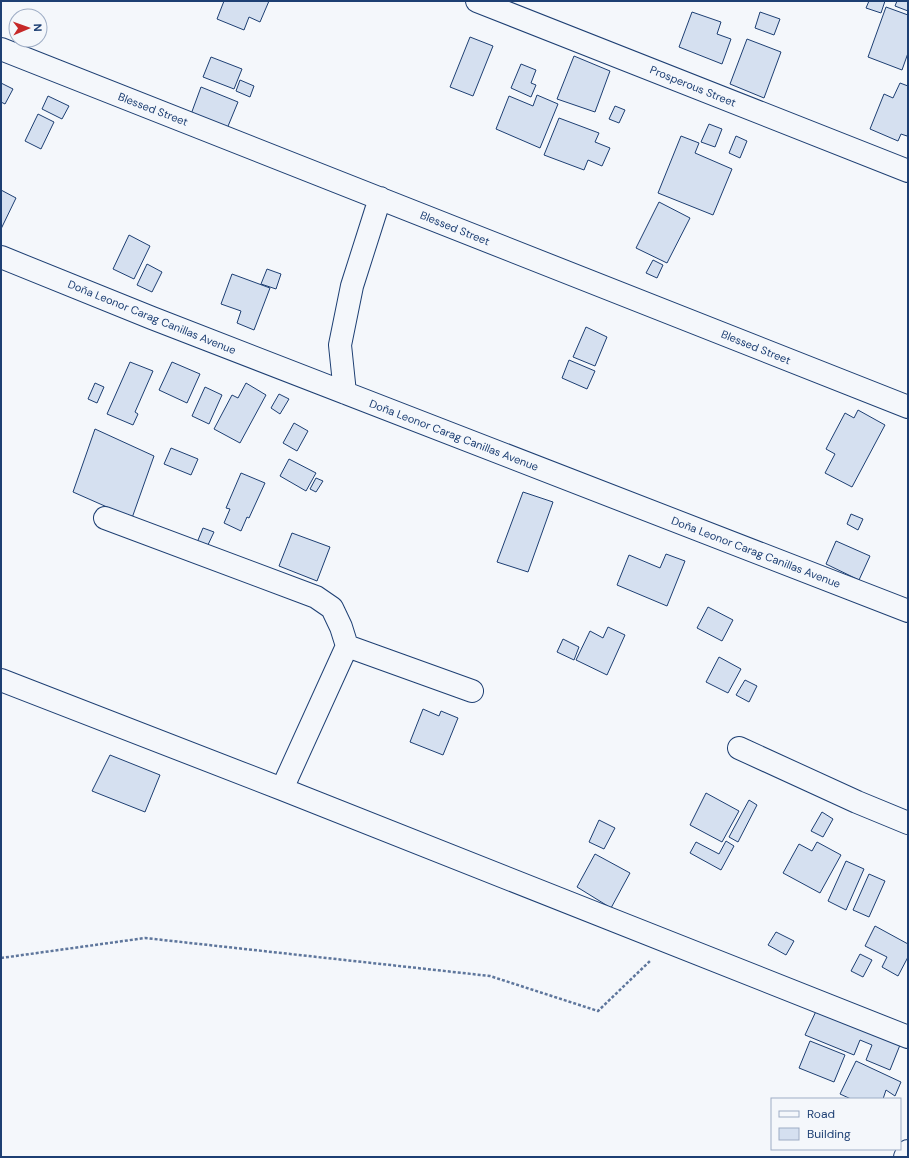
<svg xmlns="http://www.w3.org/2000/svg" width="909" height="1158" viewBox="0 0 909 1158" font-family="'DM Sans',sans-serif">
<rect width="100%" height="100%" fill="#f4f7fb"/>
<path fill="#d5e0f0" stroke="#1d3f73" d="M224,1H269L260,22L249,17L244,30L217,19Z
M869,1H885L881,13L866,8Z
M897,1H908V11L895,6Z
M886,7L908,15V53L902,70L868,57Z
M692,12L721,22L717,34L731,39L722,64L679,47Z
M760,12L780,19L774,35L755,28Z
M470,37L493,46L473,96L450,87Z
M747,39L781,52L764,98L730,84Z
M574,56L610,71L595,112L557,99Z
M211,57L242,69L234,89L203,77Z
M521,64L536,70L531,83L536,85L531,97L511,88Z
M240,80L254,86L250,97L236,91Z
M1,83L13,89L5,104L1,102Z
M900,83L908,86V134L907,136L901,134L898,141L870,129L884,94L893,98Z
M201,87L238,102L226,131L190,117Z
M537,95L558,104L540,148L496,129L509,96L533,106Z
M48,96L69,106L62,119L42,109Z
M615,106L625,110L619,123L609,119Z
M38,114L54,122L41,149L25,141Z
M559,118L599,133L595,142L610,148L602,166L588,160L584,170L544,155Z
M709,124L722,129L715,147L701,142Z
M681,136L699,143L695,153L732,169L713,215L658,193Z
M736,136L747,141L740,158L729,153Z
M1,190L16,198L1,229Z
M659,202L690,218L667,263L636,248Z
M129,235L150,246L134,279L113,269Z
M653,260L663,265L657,278L646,273Z
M147,264L162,272L152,292L137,285Z
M267,269L281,274L276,289L261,284Z
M232,274L270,288L254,330L237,323L241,311L221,304Z
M586,327L607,337L595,366L573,357Z
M569,360L595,371L587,389L562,378Z
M130,362L153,371L135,412L138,414L133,425L107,414Z
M172,362L200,374L187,403L159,390Z
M95,383L104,387L97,403L88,399Z
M246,383L266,395L240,443L214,429L232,395L238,398Z
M205,387L222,395L209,424L192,416Z
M279,394L289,399L280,414L271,408Z
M858,410L885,425L852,487L825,473L835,454L826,449L845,413L854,418Z
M294,423L308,431L297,451L283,443Z
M95,429L154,456L132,518L73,492Z
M171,448L198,459L191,475L164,464Z
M289,459L316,473L306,491L280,476Z
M241,473L265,483L249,518L247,517L241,531L224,523L230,509L226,508Z
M316,478L323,481L316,492L310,489Z
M523,492L553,502L528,572L497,562Z
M851,514L863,519L858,530L847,524Z
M203,528L214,532L206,549L196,545Z
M292,533L330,547L317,581L279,566Z
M836,541L870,556L859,580L826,564Z
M666,554L685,561L667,606L617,585L629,555L660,568Z
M708,607L733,620L722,641L697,628Z
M608,627L625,635L607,675L576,660L590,631L603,638Z
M563,639L579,647L574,660L557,652Z
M719,657L741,669L728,693L706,682Z
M745,680L757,686L749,702L736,695Z
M423,709L439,716L441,711L458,718L443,755L410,742Z
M110,755L160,775L145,812L92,791Z
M706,793L739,811L722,842L690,825Z
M749,800L757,805L738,842L729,837Z
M822,812L833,819L823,837L811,831Z
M599,820L615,828L604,849L589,842Z
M726,841L734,846L721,870L690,853L696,842L719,854Z
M817,842L841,855L820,893L783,873L799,844L812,851Z
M595,854L630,873L611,908L577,887Z
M846,861L864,869L846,910L828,901Z
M869,874L885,881L869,917L853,910Z
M875,926L908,944V957L898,976L882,967L887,957L865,946Z
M776,932L794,941L786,955L768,945Z
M860,954L872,960L863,977L851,971Z
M817,1009L900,1045L890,1070L866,1060L872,1045L860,1040L854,1055L805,1035Z
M810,1041L845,1055L834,1082L799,1068Z
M856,1061L901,1082L895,1096L886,1090L883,1099H851L840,1094Z"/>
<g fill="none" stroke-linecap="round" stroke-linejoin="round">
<defs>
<path id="minor" d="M477,1L908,171
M1,49L908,407
M1,257L152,318L908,611
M345,393L340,345L352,286L380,198
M105,518L316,597L332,608L341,627L347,646L282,789
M347,646L472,691
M1,680L282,789L908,1037
M739,748L857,802L908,823"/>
<path id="highway" d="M905,1157L908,1151"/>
</defs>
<use href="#minor" stroke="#1d3f73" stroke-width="24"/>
<use href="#highway" stroke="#1d3f73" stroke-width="24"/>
<path stroke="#5e769c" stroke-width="2.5" stroke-dasharray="3 2" stroke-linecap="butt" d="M1,958L145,938L490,976L598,1011L651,960"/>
<use href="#minor" stroke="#f4f7fb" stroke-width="22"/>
<use href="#highway" stroke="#f4f7fb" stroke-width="22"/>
</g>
<g text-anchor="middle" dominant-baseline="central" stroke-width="3" stroke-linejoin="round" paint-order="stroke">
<g font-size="11" fill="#1d3f73" stroke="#f4f7fb">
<text transform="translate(693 86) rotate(22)">Prosperous Street</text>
<text transform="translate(153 109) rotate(21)">Blessed Street</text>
<text transform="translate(455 228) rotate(22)">Blessed Street</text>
<text transform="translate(152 317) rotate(22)">Doña Leonor Carag Canillas Avenue</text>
<text transform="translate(756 347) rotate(22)">Blessed Street</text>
<text transform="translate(454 435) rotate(21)">Doña Leonor Carag Canillas Avenue</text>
<text transform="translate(756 552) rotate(21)">Doña Leonor Carag Canillas Avenue</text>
</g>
</g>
<rect width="909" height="1158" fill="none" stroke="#1d3f73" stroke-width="4"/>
<rect x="771" y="1098" width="130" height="52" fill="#f4f7fb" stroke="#9eadc5"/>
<rect x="779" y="1111" width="20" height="6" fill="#f4f7fb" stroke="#9eadc5"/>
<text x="807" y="1118" font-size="12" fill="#1d3f73">Road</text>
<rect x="779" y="1128" width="20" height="12" fill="#d5e0f0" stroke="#9eadc5"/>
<text x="807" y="1138" font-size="12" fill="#1d3f73">Building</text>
<g transform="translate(28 28) rotate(88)"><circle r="19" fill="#f4f7fb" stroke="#9eadc5"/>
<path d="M0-3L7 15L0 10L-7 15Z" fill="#c62828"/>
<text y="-6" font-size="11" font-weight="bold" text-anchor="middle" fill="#1d3f73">N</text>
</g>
</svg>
